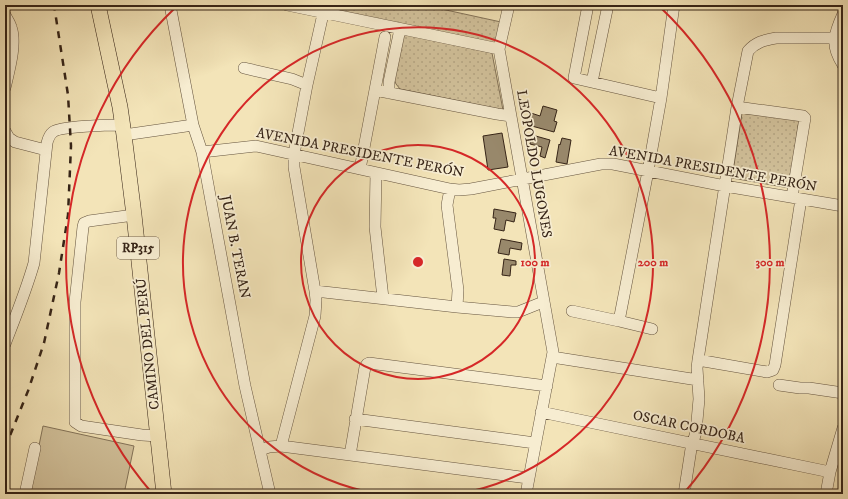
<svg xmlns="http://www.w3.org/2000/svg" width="848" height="499" viewBox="0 0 848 499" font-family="'IM FELL DW Pica',serif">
<defs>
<pattern id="park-dots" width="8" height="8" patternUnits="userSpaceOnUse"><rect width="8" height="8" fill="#d3c39d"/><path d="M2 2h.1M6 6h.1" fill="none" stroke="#b6a786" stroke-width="1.8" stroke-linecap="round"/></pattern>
</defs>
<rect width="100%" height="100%" fill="#f3e4b8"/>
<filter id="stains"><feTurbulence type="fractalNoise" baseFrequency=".005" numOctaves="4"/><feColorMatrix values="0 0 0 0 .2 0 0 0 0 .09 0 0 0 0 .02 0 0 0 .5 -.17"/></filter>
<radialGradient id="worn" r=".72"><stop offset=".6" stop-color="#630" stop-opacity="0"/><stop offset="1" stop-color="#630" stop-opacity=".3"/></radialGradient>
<path fill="url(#park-dots)" stroke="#84745a" d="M330,5H423L501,22L495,44L329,9Z
M403,34L492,53L503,110L400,89L396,84L394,79Z
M742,113L799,120L789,188L732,178Z"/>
<path fill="#d3c39d" stroke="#84745a" d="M43,426L134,446L124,494H29Z"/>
<path fill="#98886b" stroke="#362417" d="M543,106L557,110L554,121L557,122L554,132L528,125L531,113L540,116Z
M502,133L508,167L488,170L483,136Z
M532,135L550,140L545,158L540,156L542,147L530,144Z
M562,138L571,140L567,164L556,162L559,144L560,145Z
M494,209L516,213L514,222L506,220L504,231L494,229L496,218H493Z
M501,239L522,243L521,250L510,248L509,255L498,253Z
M504,259L516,261V265H511L510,276L502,275Z"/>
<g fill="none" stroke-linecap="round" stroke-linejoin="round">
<defs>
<path id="minor" d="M170,5L193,125L202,152L245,386L270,494
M287,5L499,49
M509,5L499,49L553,352L526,494
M588,5L574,78L661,98
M843,14C834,34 830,45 843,65
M5,15C7,19 10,23 11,27C17,43 9,71 5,88
M244,68L292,79L307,85
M592,82L608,5
M375,90L497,114L511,116
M389,93V82L400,29
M737,107L803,116L805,118L792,197
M5,131L9,138L15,142L46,150
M124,135L193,125
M202,152L256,146L450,189L459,190L471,189L601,164H613L725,186L843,206
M360,169L385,37
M376,173L375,227L383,298
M450,189L447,205L458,290L457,307
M134,215L89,221L84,223L83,227L75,302V422L81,426L142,435L158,436
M315,291L457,307L512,312H518L543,302
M572,311L619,321L652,329
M619,321L648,171L661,98L674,5
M5,344C15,318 26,291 34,263L47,143C48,139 49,135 53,132C60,126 110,125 123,125
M552,357L698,380
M698,360L767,372L773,370L775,365L801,199
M779,385L800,388H809L843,393
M541,412L830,472
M355,419L535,443
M281,446L528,478
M260,450L269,447L281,446L315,316L316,300L315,291L294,167V154L307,85L325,5
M350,455L365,367L367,364L369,363L547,386
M25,494L35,448
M684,494L691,449L696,432L699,399L697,368L698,360L737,107L748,51C756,42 764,40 776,38H834
M826,494L830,472L843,428"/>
<path id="major" d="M98,5L120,107L124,135L134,215L164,494"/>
</defs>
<use href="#minor" stroke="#65543f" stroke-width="12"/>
<use href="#major" stroke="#362417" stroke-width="16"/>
<use href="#minor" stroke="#f7edd1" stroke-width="11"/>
<use href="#major" stroke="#f3e4b8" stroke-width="15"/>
<path stroke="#362417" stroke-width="2.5" stroke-dasharray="7 7" stroke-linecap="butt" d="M5,448L28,391L44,343L59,273L68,215L71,146L68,95L54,5"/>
</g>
<g fill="none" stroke="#d62828" stroke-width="2">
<circle cx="418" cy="262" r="117"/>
<path d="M379 494A235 235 0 1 1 457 494"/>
<path d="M152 493A352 352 0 0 1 176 7M660 7A352 352 0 0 1 684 493"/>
</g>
<g text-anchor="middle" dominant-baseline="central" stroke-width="3.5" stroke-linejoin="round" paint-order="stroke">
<rect fill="#f7edd1" stroke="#70604f" stroke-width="1" x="117" y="237" width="42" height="22" rx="3"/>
<g font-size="13" font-weight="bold" fill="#362417">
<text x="138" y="248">RP315</text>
</g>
<g font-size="14" fill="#362417" stroke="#f7edd1">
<text transform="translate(360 153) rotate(11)">AVENIDA PRESIDENTE PERÓN</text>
<text transform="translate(534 164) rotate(80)">LEOPOLDO LUGONES</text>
<text transform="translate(713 169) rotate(10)">AVENIDA PRESIDENTE PERÓN</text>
<text transform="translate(235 247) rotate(79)">JUAN B. TERAN</text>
<text transform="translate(148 344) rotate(-96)">CAMINO DEL PERÚ</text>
<text transform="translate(689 427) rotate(12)">OSCAR CORDOBA</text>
</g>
</g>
<circle cx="418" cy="262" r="6" fill="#d62828" stroke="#f7edd1" stroke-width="2"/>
<g font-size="12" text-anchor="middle" font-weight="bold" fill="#d62828" stroke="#f7edd1" stroke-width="3.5" stroke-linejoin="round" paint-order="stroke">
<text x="535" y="266">100 m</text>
<text x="653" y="266">200 m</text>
<text x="770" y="266">300 m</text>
</g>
<rect width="848" height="499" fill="none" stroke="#f3e4b8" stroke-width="20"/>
<rect x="6" y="6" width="836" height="487" fill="none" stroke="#362417" stroke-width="2"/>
<rect x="10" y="10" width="828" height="479" fill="none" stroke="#362417"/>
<rect width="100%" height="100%" filter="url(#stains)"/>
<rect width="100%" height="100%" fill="url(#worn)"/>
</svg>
